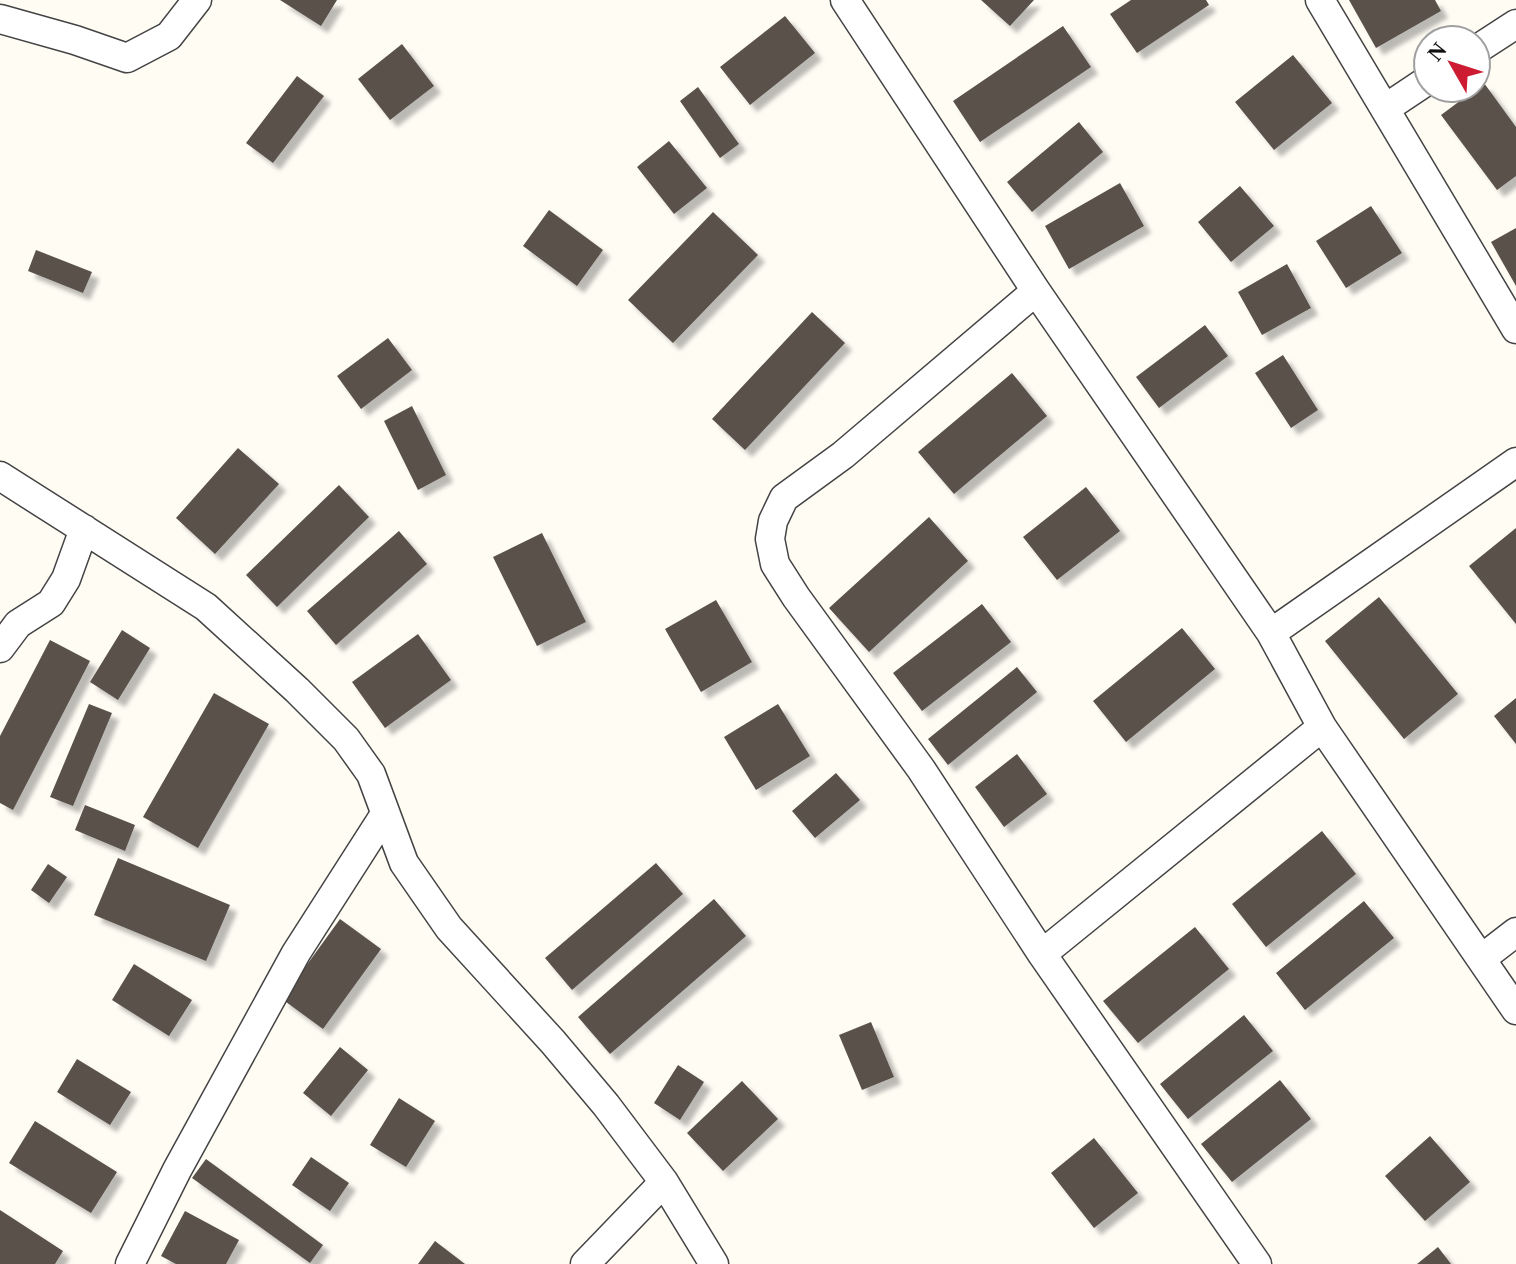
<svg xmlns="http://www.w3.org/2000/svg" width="1516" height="1264" viewBox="0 0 1516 1264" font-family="Georgia,serif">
<defs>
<filter id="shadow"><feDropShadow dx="7" dy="7" stdDeviation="2" flood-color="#0004"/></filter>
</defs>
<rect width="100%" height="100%" fill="#fffcf4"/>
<path fill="#5a514c" filter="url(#shadow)" d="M280,0H337L321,26Z
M981,0H1034L1010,26Z
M1131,0H1206L1209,5L1137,53L1110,14Z
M1349,0H1435L1441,11L1376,48Z
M785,16L815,53L750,105L720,67Z
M1063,26L1091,67L980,142L953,101Z
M402,44L434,86L390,120L358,79Z
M1293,55L1332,103L1274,150L1235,102Z
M297,76L324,96L273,163L246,143Z
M1484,83L1516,127V176L1497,190L1441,115Z
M698,87L739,144L720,158L680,101Z
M1079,122L1103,152L1032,212L1007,182Z
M669,141L707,188L674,214L637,167Z
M1120,183L1144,226L1069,269L1045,226Z
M1240,186L1274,226L1231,262L1198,222Z
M1371,206L1402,253L1346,288L1316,241Z
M549,210L603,250L577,286L523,246Z
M713,212L758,255L673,343L628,300Z
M1516,228V286L1491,242Z
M36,250L92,272L83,293L28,271Z
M1287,264L1311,308L1262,335L1238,292Z
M812,312L845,343L745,450L712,419Z
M1205,325L1228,356L1159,408L1136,377Z
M388,338L412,370L361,409L337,376Z
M1283,355L1318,410L1291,428L1255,373Z
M1012,373L1047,416L954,494L918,452Z
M412,406L446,475L418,490L384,421Z
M238,448L279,484L215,554L176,518Z
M339,485L369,517L277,607L246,575Z
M1086,487L1120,531L1057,580L1023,537Z
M929,517L968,561L869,652L829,608Z
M1516,528V624L1469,566Z
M399,531L427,564L336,645L307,611Z
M542,533L586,622L537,646L493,557Z
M1379,597L1458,694L1404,739L1325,641Z
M716,600L752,662L701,692L665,629Z
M982,604L1011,642L922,711L893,673Z
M1182,628L1215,669L1126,742L1093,701Z
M122,630L150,648L118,700L90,682Z
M418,634L451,680L385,728L352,682Z
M50,640L90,661L13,810L0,803V736Z
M1017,667L1037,692L948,765L928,739Z
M214,693L269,724L198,848L143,817Z
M1516,698V744L1494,716Z
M89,704L112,713L73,806L50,797Z
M778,704L810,756L756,790L724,737Z
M1017,754L1047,794L1004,827L975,787Z
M836,773L860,800L815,838L792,811Z
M85,805L135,825L125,851L75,830Z
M1322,831L1356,874L1266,947L1232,904Z
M118,858L230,905L206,961L94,915Z
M656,863L683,894L572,990L545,958Z
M48,864L67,877L49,903L31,890Z
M714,899L746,936L610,1054L578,1017Z
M1364,901L1394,938L1305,1010L1276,973Z
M340,919L381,949L323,1029L282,999Z
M1195,927L1229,969L1138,1043L1103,1001Z
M134,964L192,1000L169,1036L112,1000Z
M1244,1015L1273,1051L1188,1119L1160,1084Z
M871,1022L894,1077L862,1090L839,1035Z
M340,1047L368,1070L331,1116L303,1093Z
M77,1059L131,1092L110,1125L57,1092Z
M678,1065L704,1082L680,1120L654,1103Z
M1280,1080L1311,1119L1232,1182L1201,1144Z
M742,1081L778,1119L723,1171L687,1133Z
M399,1098L435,1121L406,1167L370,1145Z
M35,1121L117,1172L91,1213L9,1163Z
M1430,1136L1470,1182L1425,1221L1385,1176Z
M1094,1138L1138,1193L1094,1228L1051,1173Z
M311,1157L349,1183L330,1211L292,1185Z
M206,1159L323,1245L310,1263L192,1178Z
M0,1210L63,1251L55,1264H0Z
M185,1211L239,1240L226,1264H176L161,1256Z
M435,1241L465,1264H418Z
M1438,1247L1451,1264H1417Z"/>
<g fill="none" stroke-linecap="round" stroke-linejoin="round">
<defs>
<path id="street" d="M845,0L1036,291L1271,633L1322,727L1516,1010
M1320,0L1516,329
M0,19L75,40L127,58L169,36L197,0
M1476,50L1516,24
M1386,108L1428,80
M1036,291L843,455L784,498L773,521L770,539L775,564L796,597L921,769L1042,954L1257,1264
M0,476L206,607L297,690L346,739L371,774L404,863L449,928L553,1042L606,1105L664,1182L714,1264
M1271,633L1516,462
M0,648L18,624L51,603L66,579L84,529
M1042,954L1322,727
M1481,959L1516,932
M130,1264L177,1170L296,953L385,814
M585,1264L664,1182"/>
</defs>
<use href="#street" stroke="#444" stroke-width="31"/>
<use href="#street" stroke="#fff" stroke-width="28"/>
</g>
<g transform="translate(1452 64) rotate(309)"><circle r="38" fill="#ffffff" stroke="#a0a0a0" stroke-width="2"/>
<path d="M0-6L14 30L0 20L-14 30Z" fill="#cd1c32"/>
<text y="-12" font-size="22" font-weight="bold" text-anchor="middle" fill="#111111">N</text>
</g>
</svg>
